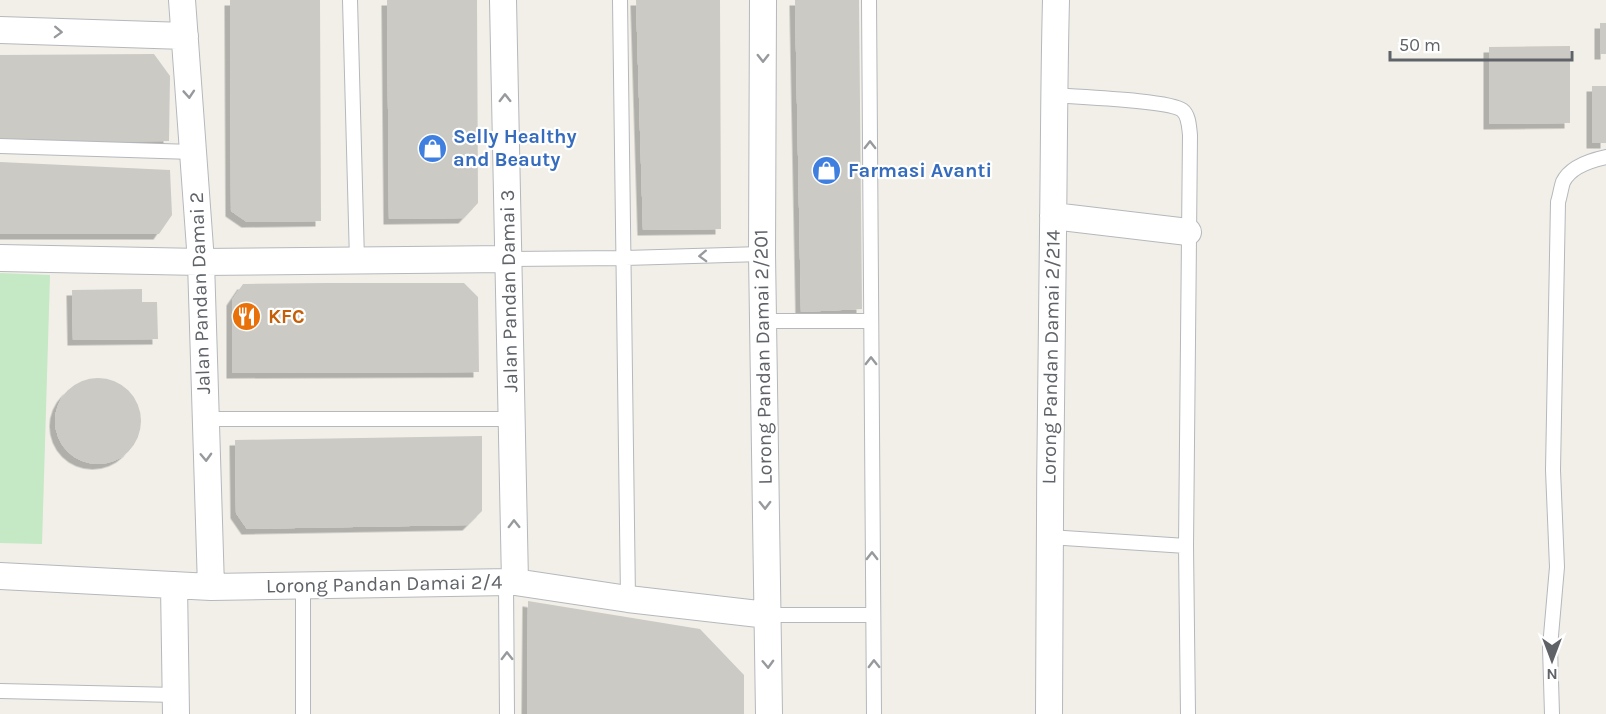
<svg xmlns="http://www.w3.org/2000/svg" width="1606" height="714" viewBox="0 0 1606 714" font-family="Karla,sans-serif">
<defs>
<filter id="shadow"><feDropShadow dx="-5.5" dy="5.5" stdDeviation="0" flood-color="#0004"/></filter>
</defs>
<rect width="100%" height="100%" fill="#f1efe8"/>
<path fill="#c5e8c5" d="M0,273L50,275L42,544L0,543Z"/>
<path fill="#cccac5" filter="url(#shadow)" d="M230,0H320L321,221L247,222L231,211Z
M387,0H477L478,203L464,218L389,219Z
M636,0H720L721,229L643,230Z
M795,0H859L862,309L801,312Z
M1600,23H1606V54H1600Z
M1570,46V123L1489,124V47Z
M154,54L170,76L169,141L0,142V55Z
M1592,86H1606V143H1592Z
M0,162L170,170L172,215L159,234H0Z
M329,283H464L478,297L479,372L232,373V300L243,284Z
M142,289V302H157L158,339L73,340L72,290Z
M55 421a43 43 0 1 1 86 0a43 43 0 1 1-86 0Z
M482,436V511L468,525L247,529L236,513L235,440Z
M528,601L700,629L744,675V714H527Z"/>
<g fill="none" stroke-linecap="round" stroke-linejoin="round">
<defs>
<path id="service" d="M350,0L357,260
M620,0L628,599
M869,0L874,714
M1053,95C1075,97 1169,100 1182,110C1189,115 1189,127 1190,135L1186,546L1188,714
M0,146L193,152
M508,259L625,258L762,254
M763,321H871
M205,419H511
M1049,537L1186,546
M506,583L507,714
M767,615H873
M0,691L176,695
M303,714V586
M1552,714L1550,647L1557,567L1553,470L1558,202C1560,196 1561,188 1563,182C1570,167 1592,160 1606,157"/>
<path id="minor" d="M182,0L201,262L211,587
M503,0L515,582
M763,0L762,254L769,714
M0,30L185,36
M1053,216L1188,232
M0,258L201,262L508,259
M0,576L211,587L515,582L628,599L767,615
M174,585L176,714
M1049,714C1049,553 1051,393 1053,232C1054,155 1054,77 1056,0"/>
</defs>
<use href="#service" stroke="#b5b8bc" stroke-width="16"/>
<use href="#minor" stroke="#b5b8bc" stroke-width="28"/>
<use href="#service" stroke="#fff" stroke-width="14"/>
<use href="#minor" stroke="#fff" stroke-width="26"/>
</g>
<defs><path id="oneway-chevron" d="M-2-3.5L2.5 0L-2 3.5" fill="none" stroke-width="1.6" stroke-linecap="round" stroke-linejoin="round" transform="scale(1.5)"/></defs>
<g stroke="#979a9d">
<use href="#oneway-chevron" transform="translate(58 32) rotate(2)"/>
<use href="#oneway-chevron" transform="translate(763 58) rotate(90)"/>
<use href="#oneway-chevron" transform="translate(189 94) rotate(86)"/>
<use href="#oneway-chevron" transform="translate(505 98) rotate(-91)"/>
<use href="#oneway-chevron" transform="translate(870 145) rotate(-90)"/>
<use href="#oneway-chevron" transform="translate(703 256) rotate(178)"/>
<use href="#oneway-chevron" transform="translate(871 361) rotate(-90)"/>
<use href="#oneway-chevron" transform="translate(206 457) rotate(88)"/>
<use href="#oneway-chevron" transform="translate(765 505) rotate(89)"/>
<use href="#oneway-chevron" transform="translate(514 524) rotate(-91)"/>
<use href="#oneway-chevron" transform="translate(872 556) rotate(-90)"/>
<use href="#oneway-chevron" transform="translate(507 656) rotate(-91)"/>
<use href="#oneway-chevron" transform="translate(768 664) rotate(88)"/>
<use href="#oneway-chevron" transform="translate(874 664) rotate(-91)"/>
</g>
<defs>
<symbol id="shop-disc" viewBox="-11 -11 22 22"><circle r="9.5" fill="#3f7fe0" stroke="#fff"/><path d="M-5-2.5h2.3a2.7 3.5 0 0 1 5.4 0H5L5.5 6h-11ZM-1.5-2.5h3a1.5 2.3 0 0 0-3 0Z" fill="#fff"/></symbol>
<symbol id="restaurant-disc" viewBox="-11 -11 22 22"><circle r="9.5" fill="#e8710a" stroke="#fff"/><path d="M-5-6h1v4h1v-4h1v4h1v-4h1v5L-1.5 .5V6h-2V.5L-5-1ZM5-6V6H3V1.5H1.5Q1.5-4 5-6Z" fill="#fff"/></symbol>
</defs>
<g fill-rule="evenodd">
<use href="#shop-disc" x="416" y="132" width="33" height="33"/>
<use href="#shop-disc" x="810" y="154" width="33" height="33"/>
<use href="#restaurant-disc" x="230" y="300" width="33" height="33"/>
</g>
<g text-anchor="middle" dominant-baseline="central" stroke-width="4.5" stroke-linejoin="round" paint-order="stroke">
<g font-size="20" font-weight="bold" fill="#366cbe" stroke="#fff" text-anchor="start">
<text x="453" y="136">Selly Healthy<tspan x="453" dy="23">and Beauty</tspan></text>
<text x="848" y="170">Farmasi Avanti</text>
</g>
<g font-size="20" fill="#5f6368" stroke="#fff">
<text transform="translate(509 291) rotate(-91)">Jalan Pandan Damai 3</text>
<text transform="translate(200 293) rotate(-92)">Jalan Pandan Damai 2</text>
<text transform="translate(763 357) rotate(-91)">Lorong Pandan Damai 2/201</text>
<text transform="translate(1051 357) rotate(-89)">Lorong Pandan Damai 2/214</text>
<text transform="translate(384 584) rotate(-1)">Lorong Pandan Damai 2/4</text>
</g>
<g font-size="20" font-weight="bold" fill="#c56008" stroke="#fff" text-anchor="start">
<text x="268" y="316">KFC</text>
</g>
</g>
<g transform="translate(1552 660) rotate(180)" stroke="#ffffff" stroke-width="4.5" paint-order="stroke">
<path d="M0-4.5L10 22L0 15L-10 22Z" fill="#5f6368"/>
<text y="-9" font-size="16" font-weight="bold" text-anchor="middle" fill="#5f6368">N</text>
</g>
<path d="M1390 51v9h182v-9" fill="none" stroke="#5f6368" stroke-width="3"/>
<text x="1399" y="51" font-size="18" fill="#5f6368" stroke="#ffffff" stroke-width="4.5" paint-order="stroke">50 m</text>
</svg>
